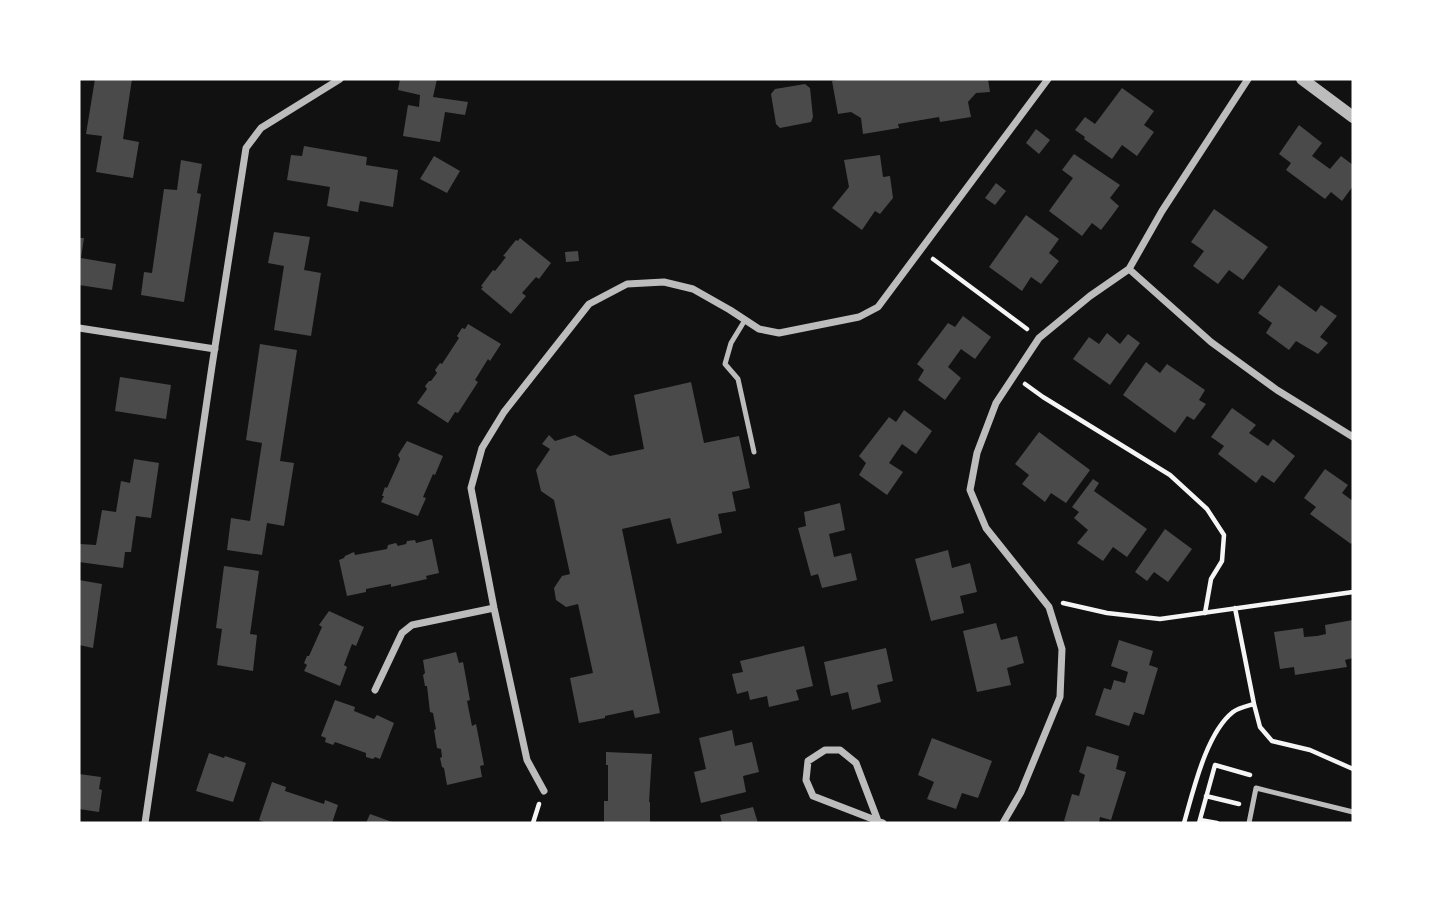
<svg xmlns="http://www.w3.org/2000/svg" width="1432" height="902" viewBox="0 0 1432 902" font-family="'Roboto Condensed',sans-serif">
<rect width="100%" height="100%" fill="#111"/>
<path fill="#4a4a4a" d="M95,79H132L123,139L139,142L133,178L96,172L102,136L86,134Z
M400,79H437L433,97L468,102L465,115L445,112L440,142L403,136L408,105L419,107L420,95L398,90Z
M843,79H988L990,92L976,93L968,102L971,117L940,122L939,117L898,124L899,128L863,134L861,118L851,112L838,114L832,81Z
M805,84L810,88L813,117L811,122L780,128L776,124L771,94L775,89Z
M1122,88L1154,111L1144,125L1154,132L1137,156L1122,145L1112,159L1084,139L1085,137L1075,130L1085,117L1095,124Z
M1299,125L1322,143L1312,156L1330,169L1341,156L1353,165V186L1342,201L1331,192L1325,199L1286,170L1291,163L1279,154Z
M1036,129L1050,140L1039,154L1026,143Z
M304,146L367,157L366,165L398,170L393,207L360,201L358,212L327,206L330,187L287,180L291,155L302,156Z
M1074,154L1120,185L1110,198L1119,206L1111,217L1101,230L1092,223L1082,236L1049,211L1073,178L1062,170Z
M880,155L883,177L890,176L893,198L880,214L875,211L862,230L832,208L849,187L844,160Z
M434,156L460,171L447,193L420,179Z
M181,160L202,164L197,193L201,194L184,302L141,295L144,272L152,273L164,189L177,190Z
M996,183L1006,191L995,205L985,198Z
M1214,209L1268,247L1243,280L1229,270L1218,284L1193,266L1204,251L1191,242Z
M1026,215L1059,239L1049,253L1059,261L1041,284L1031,277L1022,291L989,267Z
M274,232L310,237L304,270L321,273L311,336L274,330L284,266L268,263Z
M79,238H84L81,258L116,264L112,290L79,285Z
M520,238L551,263L539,279L536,277L522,293L526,296L511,314L481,289L483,287L481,286L493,270L495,271L506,257L503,256L516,240L518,241Z
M578,251L579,261L566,262L565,252Z
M1279,285L1316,312L1321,305L1337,316L1320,337L1328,343L1318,354L1296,341L1289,350L1266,333L1272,323L1258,313Z
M963,316L991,337L975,359L961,349L948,367L961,378L945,400L918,380L924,370L917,364L948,323L955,327Z
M468,324L501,344L490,361L488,359L475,380L478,382L458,413L455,412L448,423L417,403L427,389L425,386L429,381H431L437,373L435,370L440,363L442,364L459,338L457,336L462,328L465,329Z
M1107,333L1120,344L1128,334L1140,343L1110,385L1073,359L1089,337L1099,344Z
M260,344L297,350L280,461L294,463L284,526L267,523L262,555L227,550L231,518L250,521L262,443L246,440Z
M1146,362L1160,373L1167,364L1205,390L1199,400L1206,404L1194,420L1187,416L1175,433L1123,395Z
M120,377L171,385L166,419L115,411Z
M691,382L704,443L739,436L750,488L732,492L736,511L718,514L722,533L677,544L670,518L622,529L660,713L635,718L633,710L605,716V718L579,723L570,678L593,673L578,604L566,607L556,600L554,588L562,576L570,574L554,500L541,491L536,470L550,449L542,444L549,435L555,441L575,435L610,456L644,449L634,395Z
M1232,408L1256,425L1249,433L1258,439L1268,446L1273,439L1295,456L1274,483L1262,475L1256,483L1218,454L1224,446L1211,437Z
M904,410L932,431L916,454L902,444L889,463L903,472L887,495L859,475L866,463L859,456L889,417L896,422Z
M1039,432L1090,470L1066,503L1051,493L1045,502L1022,484L1029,475L1015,464Z
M407,441L443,456L435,475L433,474L423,497L426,498L418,516L381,502L384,496H382L385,487L387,488L400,459L398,455Z
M134,459L159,463L151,518L136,516L131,552H125L123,568L79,562L80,544L96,545L102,510L116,512L121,481L130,483Z
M1325,469L1348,485L1342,493L1353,501V541L1351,544L1310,514L1316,507L1304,498Z
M1093,479L1099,483L1094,491L1147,529L1127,557L1113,547L1103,561L1077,543L1088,530L1074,518L1079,512L1072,507Z
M840,503L845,530L829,534L834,557L851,553L857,580L822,588L818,574L811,576L798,528L806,526L804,512Z
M1165,529L1192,549L1168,582L1154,572L1147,581L1135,572Z
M432,539L439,573L426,576L427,579L391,587V584L366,589V592L347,596L339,560L344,558L345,556L354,552L355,555L387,549L388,545L396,543L398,546L406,544L407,541L415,540L416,543Z
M948,550L952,568L970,563L977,592L960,596L964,613L931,621L915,559Z
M224,566L259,571L250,634L257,635L253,671L217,665L222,629L216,628Z
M79,580L102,584L93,648L79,645Z
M329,611L364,627L356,646L352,644L344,665L347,667L340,686L304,671L307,665L304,663L307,656H309L322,627L319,625Z
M1353,620V658L1345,660L1347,667L1295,675L1294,667L1280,669L1274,632L1303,628L1304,637L1317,636L1326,634L1325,625Z
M996,623L1001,640L1017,636L1024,663L1007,668L1011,685L977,692L963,631Z
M1119,640L1153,651L1149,665L1158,668L1144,715L1134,712L1129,726L1095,715L1104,688L1111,690L1114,680L1125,683L1128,672L1111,666Z
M804,646L813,686L796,690L799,700L769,707L767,696L750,700L748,691L737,694L732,674L743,672L740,661Z
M886,648L893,681L877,685L881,702L852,710L848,692L831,696L824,662Z
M456,652L459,663L463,662L470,700L467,701L472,726L476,724L484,765L480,766L482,777L447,785L444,768L442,767L440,758L442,757L441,749L437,748L434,730L436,729L433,713L430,712L427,686H425L423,675L425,673L423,660Z
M335,700L355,707L354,711L374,719L377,715L394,723L380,759L375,757L373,759L366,757V753L335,742L333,745L325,742L326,738L321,736Z
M732,730L735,746L752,742L759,772L743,776L746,792L701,803L694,772L706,769L699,738Z
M932,738L992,761L978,798L962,793L956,809L927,799L934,782L918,775Z
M1087,746L1119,756L1116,769L1126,772L1111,820L1100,817L1099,823H1071L1064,821L1072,794L1079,796L1085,775L1079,772Z
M606,752L652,754L649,802H650V823H604V801H608V765H606Z
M209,753L224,758L225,756L246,763L233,802L196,791Z
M79,774L101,777L99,789L102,790L99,812L79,809Z
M272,782L286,787L285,791L324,804L325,800L338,805L332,823H267L259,820Z
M753,807L758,823H722L720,815Z
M370,814L395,823H366Z"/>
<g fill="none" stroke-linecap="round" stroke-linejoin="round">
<path stroke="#f5f5f5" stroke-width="4.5" d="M933,259L1027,329
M1025,384L1043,397L1170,475L1207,509L1224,535L1222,561L1211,579L1205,613
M1063,603L1107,613L1160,619L1353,592
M1235,608L1254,704
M1206,796L1239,804
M1200,820L1217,823
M533,823L539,804
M1184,823C1193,792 1206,733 1233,712C1238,708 1247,706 1254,704L1260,727L1272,741L1310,750L1353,769
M1199,823L1215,765L1250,775"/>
<path stroke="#bcbcbc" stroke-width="5" d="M745,320L731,343L725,364L738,379L754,452
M1249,823L1256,788L1353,812"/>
<path stroke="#bcbcbc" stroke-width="7" d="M1129,269L1211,342L1277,390L1353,437
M79,328L215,349
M375,690L402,633L412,625L494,608
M544,791L527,760L494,608L471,488L482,448L504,412L589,304L627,284L664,282L693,289L730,310L759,329L779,333L859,317L878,307L1048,79
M878,821L856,763L840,750H825L808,761L806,780L813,796L883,823
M145,823L212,366L246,148L261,128L340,79
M1003,823L1021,792L1060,697L1062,649L1049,607L986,528L970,490L977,453L996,403L1039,338L1090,296L1129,269L1162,211L1248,79"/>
<path stroke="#bcbcbc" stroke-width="12" d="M1302,79L1353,117"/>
</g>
<rect width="1432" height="902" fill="none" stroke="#ffffff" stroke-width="161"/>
</svg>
